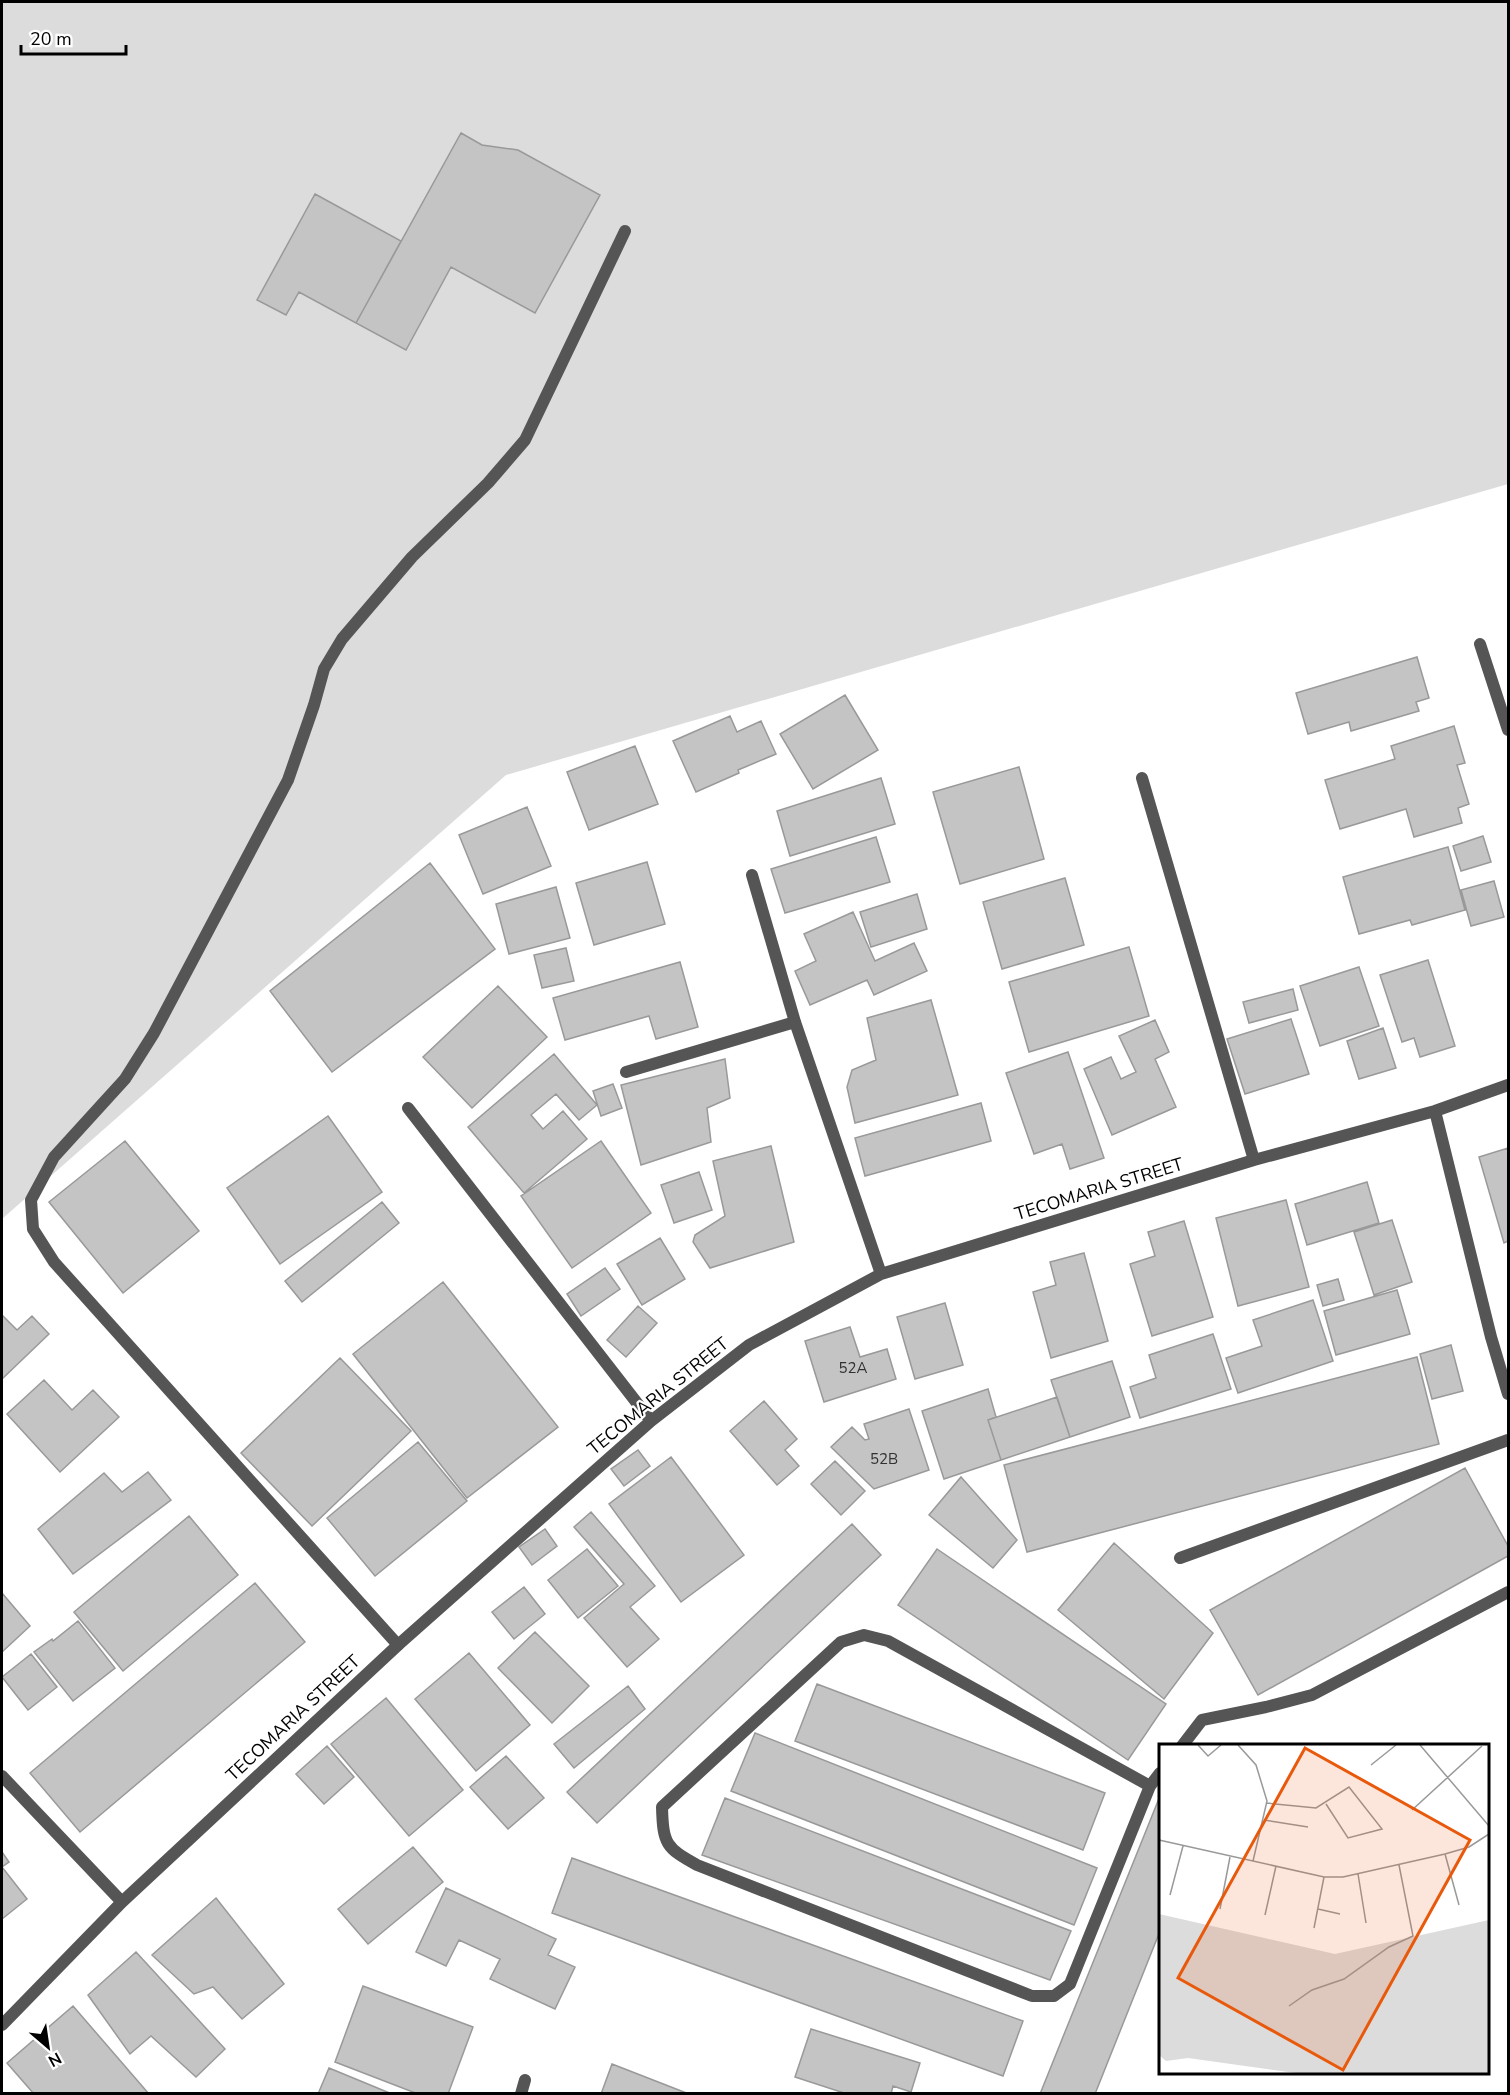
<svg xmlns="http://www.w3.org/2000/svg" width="1510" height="2095" viewBox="0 0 1510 2095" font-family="'Nunito Sans',sans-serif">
<rect width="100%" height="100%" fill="#fff"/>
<path fill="#dcdcdc" d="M2,2H1508V484L506,775L2,1219Z"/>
<path fill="#c4c4c4" stroke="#999" stroke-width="1.5" d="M461,133L482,145L518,150L600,195L535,313L451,267L406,350L356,323Z
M315,194L401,241L356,323L299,292L286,315L257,300Z
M1417,657L1429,698L1416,702L1419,711L1351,731L1349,722L1308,734L1296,693Z
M845,695L878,750L813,789L780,734Z
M730,716L737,732L761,721L776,754L738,770L739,773L696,792L673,741Z
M1454,726L1465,763L1457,765L1469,804L1458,808L1462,823L1414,837L1406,809L1340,829L1325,780L1395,759L1391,746Z
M635,746L658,804L589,830L567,772Z
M1019,767L1044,859L960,884L933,792Z
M881,778L895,824L790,856L777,811Z
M527,807L551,866L483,894L459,835Z
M1483,836L1491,862L1461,871L1453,846Z
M876,837L890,882L785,913L771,869Z
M1448,847L1465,910L1412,925L1410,920L1359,934L1343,877Z
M647,862L665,924L594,945L576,883Z
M430,863L495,949L332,1072L270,991Z
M1065,878L1084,945L1002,969L983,902Z
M1494,881L1504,917L1471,926L1461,890Z
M556,887L570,938L509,954L496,904Z
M917,894L927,929L871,947L860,912Z
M853,912L875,961L914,943L927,971L874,995L867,980L810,1005L795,971L816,961L804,934Z
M1129,947L1149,1016L1029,1052L1009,982Z
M566,948L574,981L542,988L534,955Z
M1428,960L1455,1046L1420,1057L1414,1038L1402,1042L1380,975Z
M680,962L698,1027L656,1039L649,1016L565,1040L553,998Z
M1359,967L1379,1026L1320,1046L1300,986Z
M498,986L547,1037L472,1108L423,1057Z
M1293,989L1298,1010L1249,1023L1243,1002Z
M931,1000L958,1095L855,1123L847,1087L852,1070L876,1060L867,1018Z
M1291,1019L1309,1074L1245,1094L1227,1039Z
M1155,1020L1169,1052L1155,1059L1176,1107L1112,1135L1084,1069L1111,1057L1121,1079L1136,1072L1119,1036Z
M1383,1028L1396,1068L1359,1079L1347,1041Z
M1068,1052L1104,1158L1070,1169L1062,1144L1034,1154L1006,1073Z
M554,1054L597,1105L579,1120L556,1094L531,1115L543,1129L563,1111L587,1139L524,1193L468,1127Z
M725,1059L730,1098L707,1108L711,1142L641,1165L621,1085Z
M613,1084L622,1108L601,1116L593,1091Z
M981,1103L991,1141L865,1176L855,1138Z
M328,1116L382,1192L280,1264L227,1188Z
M125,1141L199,1231L123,1293L49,1202Z
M601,1141L651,1213L572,1268L521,1196Z
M771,1146L794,1242L710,1268L693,1242L695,1235L725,1216L713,1161Z
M1508,1148V1241L1504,1243L1479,1157Z
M699,1172L712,1210L674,1223L661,1185Z
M1367,1182L1379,1223L1307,1245L1295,1204Z
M1286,1200L1309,1287L1238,1306L1216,1218Z
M382,1202L399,1223L302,1302L285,1281Z
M1392,1220L1412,1282L1374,1295L1354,1232Z
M1184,1221L1213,1317L1152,1336L1130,1264L1155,1256L1148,1232Z
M660,1238L685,1279L642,1305L617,1264Z
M1084,1253L1108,1341L1051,1358L1033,1292L1056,1285L1050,1262Z
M605,1268L620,1289L581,1316L567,1294Z
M1338,1279L1344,1300L1323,1306L1317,1285Z
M443,1282L558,1427L467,1498L353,1354Z
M1397,1290L1410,1334L1336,1355L1324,1311Z
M1313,1300L1333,1361L1238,1393L1226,1358L1262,1346L1253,1320Z
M945,1303L963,1365L915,1379L897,1317Z
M638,1306L657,1323L626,1357L607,1340Z
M2,1315L17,1330L32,1316L49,1334L2,1379Z
M850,1327L860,1357L887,1349L896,1379L824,1402L805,1341Z
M1213,1334L1231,1389L1140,1418L1130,1387L1156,1378L1149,1355Z
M1451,1345L1463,1391L1432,1399L1420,1354Z
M1417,1357L1439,1444L1027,1552L1004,1465Z
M340,1358L411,1431L312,1526L241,1453Z
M1112,1361L1130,1417L1070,1437L1051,1380Z
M44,1380L72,1410L93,1390L119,1417L60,1472L7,1414Z
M988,1389L996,1417L988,1420L1001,1460L944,1479L922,1411Z
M1057,1397L1070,1437L1001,1460L988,1420Z
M764,1401L797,1439L785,1450L799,1466L777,1485L730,1431Z
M909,1409L929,1470L874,1489L831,1447L852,1427L865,1440L869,1439L864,1424Z
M418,1442L467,1501L375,1576L327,1518Z
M638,1450L650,1466L624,1486L611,1469Z
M671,1457L744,1555L681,1602L609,1504Z
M835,1461L865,1491L841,1515L811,1484Z
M1465,1468L1508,1546V1556L1258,1695L1210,1610Z
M148,1472L171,1500L73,1574L38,1529L104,1473L122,1492Z
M961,1477L1017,1540L993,1568L929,1515Z
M591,1512L655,1586L630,1607L659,1639L627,1667L584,1618L624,1584L574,1527Z
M189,1516L238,1575L123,1671L74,1612Z
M852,1524L881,1555L597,1823L567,1792Z
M545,1529L557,1546L532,1565L519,1547Z
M1114,1543L1213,1633L1164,1699L1058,1610Z
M587,1549L618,1586L578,1618L548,1580Z
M937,1549L1166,1704L1128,1760L898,1605Z
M255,1583L305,1642L80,1832L30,1773Z
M524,1587L545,1614L514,1639L492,1612Z
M2,1593L30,1626L2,1652Z
M78,1621L115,1668L73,1701L34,1652L52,1639L53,1641Z
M535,1632L589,1686L552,1723L498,1668Z
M469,1653L530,1725L476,1771L415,1699Z
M31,1654L57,1687L28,1710L2,1677Z
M817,1684L1105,1793L1083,1850L795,1741Z
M628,1686L645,1709L574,1768L554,1744Z
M386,1698L463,1790L409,1836L331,1744Z
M755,1733L1097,1868L1074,1925L731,1791Z
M327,1746L354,1777L324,1804L296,1774Z
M506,1756L544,1798L508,1829L470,1787Z
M1160,1796V1931L1095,2094H1040Z
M725,1798L1071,1931L1050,1980L702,1855Z
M413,1847L443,1882L368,1944L338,1909Z
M2,1852L9,1862L2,1867L27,1899L2,1919Z
M572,1858L1023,2021L1003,2076L552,1913Z
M446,1888L556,1939L548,1955L575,1967L555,2009L490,1979L500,1959L459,1940L446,1966L416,1952Z
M216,1898L284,1984L242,2019L213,1987L194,1994L152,1955Z
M136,1952L225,2049L196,2077L151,2036L130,2054L88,1995Z
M363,1986L473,2027L448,2094H418L335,2062Z
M73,2006L149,2094H34L7,2063Z
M811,2029L920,2063L911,2092L893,2086L891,2094H847L795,2077Z
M612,2064L689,2094H601Z
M329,2068L392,2094H318Z"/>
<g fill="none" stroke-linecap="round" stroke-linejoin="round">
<path stroke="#555" stroke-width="12" d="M1180,1558L1508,1440
M398,1645L54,1262L33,1229L31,1200L54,1157L125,1079L154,1033L288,780L314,705L324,669L342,639L412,557L488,483L525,440L625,231
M1182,1746L1202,1720L1266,1707L1312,1695L1508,1592
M1150,1786L888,1641L864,1635L841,1642L662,1807C663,1844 666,1848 697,1865L1032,1996H1054L1070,1984L1150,1786L1160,1773"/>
<path stroke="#555" stroke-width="12" d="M1480,644L1508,730
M1142,778L1254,1160
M752,875L795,1022L881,1274
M626,1072L795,1022
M408,1108L651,1421
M1435,1111L1491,1337L1508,1394
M2,1776L122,1902
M2,2025L122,1902L398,1645L651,1421L749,1345L881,1274L1254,1160L1435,1111L1508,1085
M521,2094L525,2080"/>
</g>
<g text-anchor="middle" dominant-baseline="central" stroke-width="4.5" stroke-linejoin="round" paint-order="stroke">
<g font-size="15" fill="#313131">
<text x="853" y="1368">52A</text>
<text x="884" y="1459">52B</text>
</g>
<g font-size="18" fill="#000" stroke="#fff">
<text transform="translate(1099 1189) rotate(-17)">TECOMARIA STREET</text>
<text transform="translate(658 1396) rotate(-39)">TECOMARIA STREET</text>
<text transform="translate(293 1718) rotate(-43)">TECOMARIA STREET</text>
</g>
</g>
<g transform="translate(1159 1744)">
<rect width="330" height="330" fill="#fff"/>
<path d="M0,170L176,210L330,176V329H137L29,314L7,317L0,311Z" fill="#dcdcdc"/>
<path fill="none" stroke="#999" stroke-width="1.5" d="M39,1L49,12L62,1M79,1L97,21L108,57L94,117M261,1L330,82M212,21L237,1M107,59L157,64L190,43L223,85L189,94L167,60M253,66L323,2M105,76L149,83M0,96L165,133H184L286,110L310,103L330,90M286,110L300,161M199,130L207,179M11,151L24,102M61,165L71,113M159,165L181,170M106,171L117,122M155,184L165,133M130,262L153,246L185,235L230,203L254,192L240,121"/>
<path fill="#e8590c" fill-opacity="0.15" stroke="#e8590c" stroke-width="3" d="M146,4L311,96L184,326L19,234Z"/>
<rect width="330" height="330" fill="none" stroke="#000" stroke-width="3"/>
</g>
<rect width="1510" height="2095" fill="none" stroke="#000000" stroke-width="6"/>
<g transform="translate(48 2047) rotate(151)" stroke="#ffffff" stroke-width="4.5" paint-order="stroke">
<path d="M0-4.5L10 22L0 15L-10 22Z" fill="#000000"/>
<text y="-9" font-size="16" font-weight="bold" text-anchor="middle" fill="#000000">N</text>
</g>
<path d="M21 45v9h105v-9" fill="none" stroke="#000000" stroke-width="3"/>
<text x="30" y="45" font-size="18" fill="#000000" stroke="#ffffff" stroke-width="4.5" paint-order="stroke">20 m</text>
</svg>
